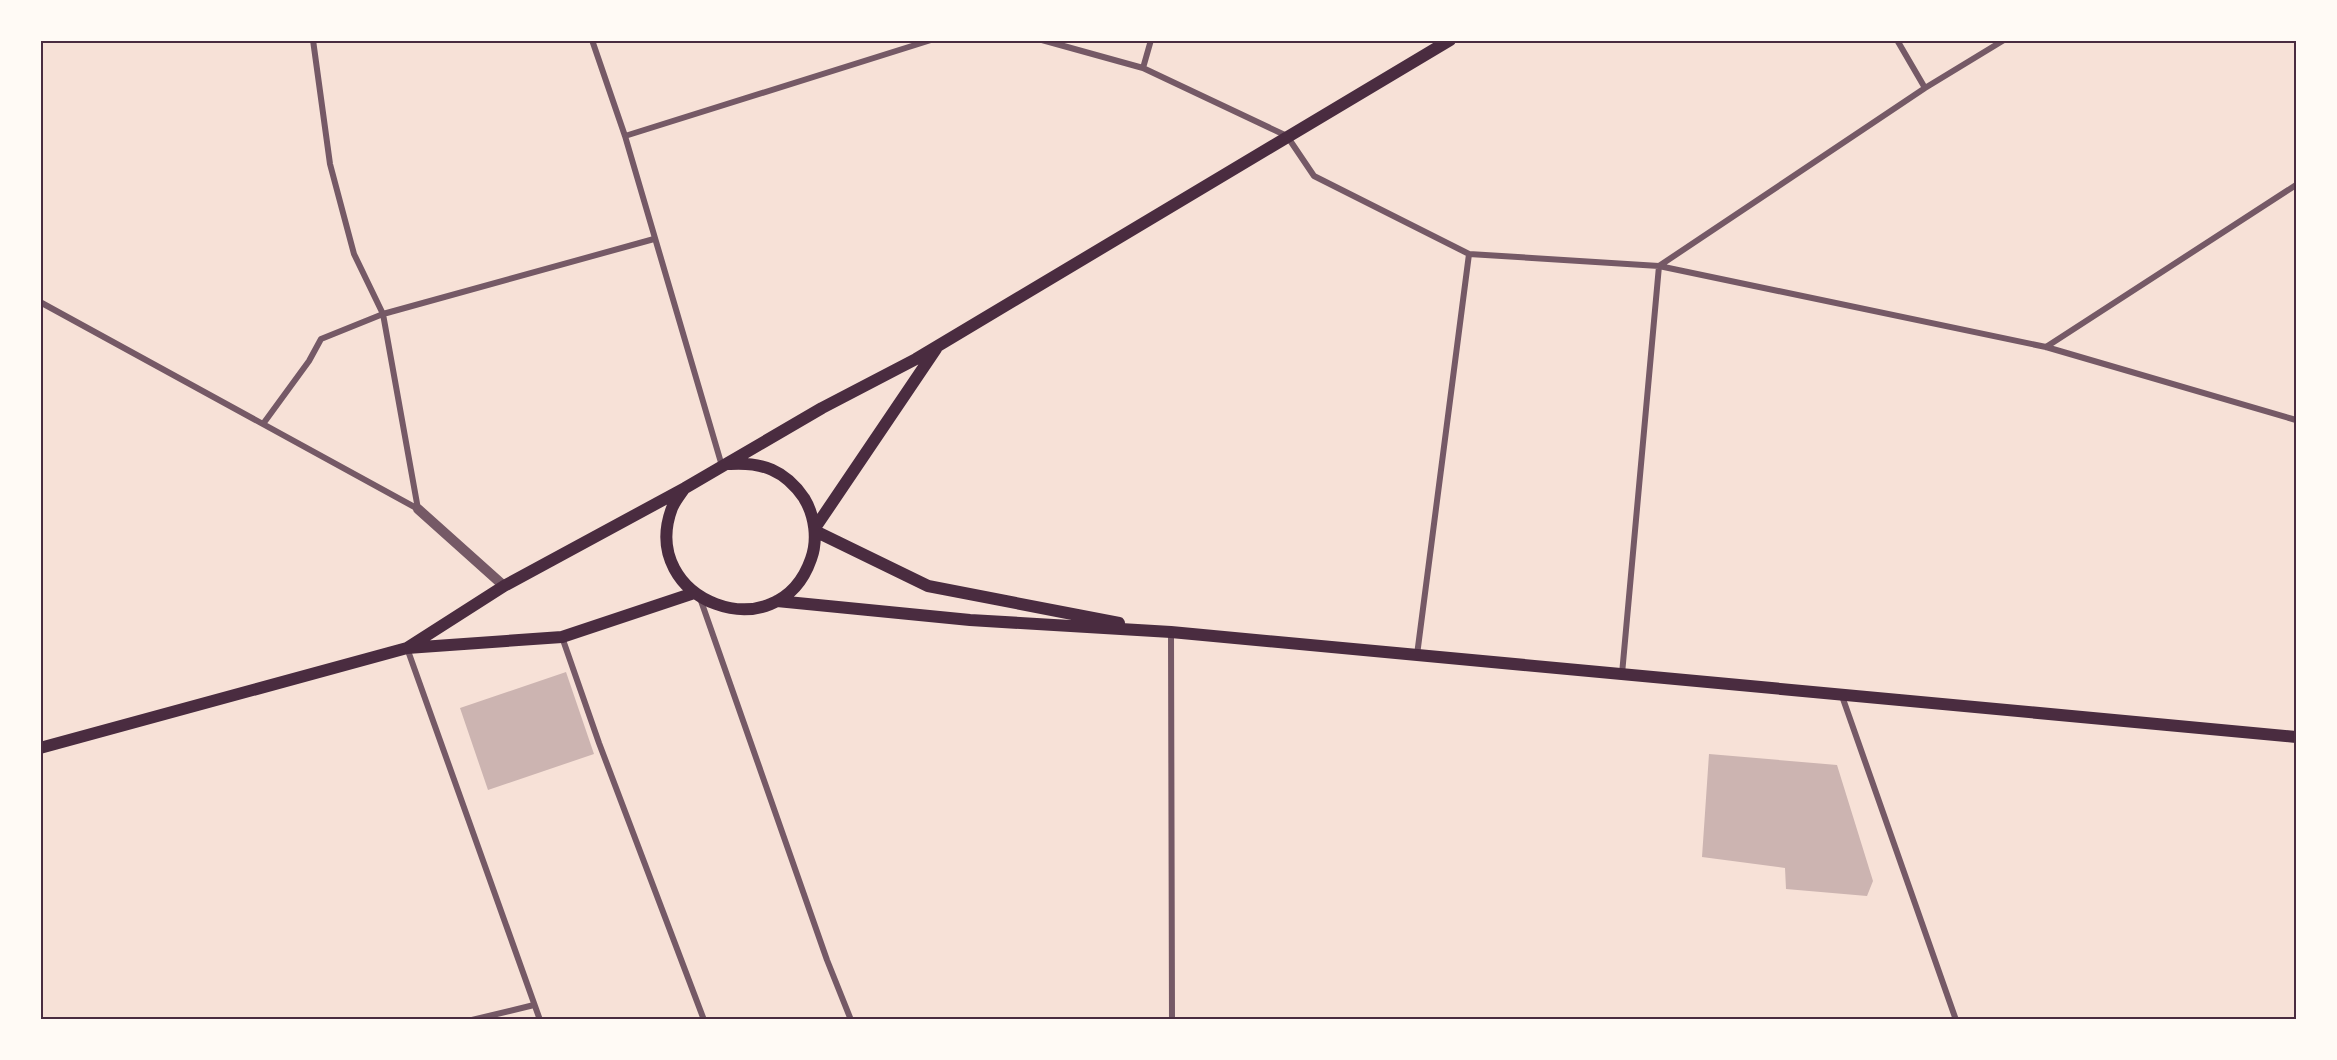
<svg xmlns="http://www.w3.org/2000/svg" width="2337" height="1060" viewBox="0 0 2337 1060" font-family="Raleway,sans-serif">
<rect width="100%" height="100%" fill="#f7e1d7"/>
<path fill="#ccb4b1" d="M566,672L594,754L488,790L460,708Z
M1709,754L1837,765L1873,881L1867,896L1786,889L1785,868L1702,857Z"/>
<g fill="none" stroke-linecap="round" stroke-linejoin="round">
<path stroke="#755966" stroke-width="6" d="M313,40L330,164L354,254L383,314L418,509
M592,40L625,136L722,466
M1042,40L1143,68L1287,136L1314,176L1469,254L1659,266L2046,347L2296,420
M1897,40L1925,88
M1143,68L1151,40
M625,136L931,40
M40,302L418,509
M2046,347L2296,185
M263,424L309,361L321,339L383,314L654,239
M700,598L827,960L851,1020
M1171,632L1172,1020
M562,637L599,743L704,1020
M407,648L540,1020
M1417,655L1469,254
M1622,674L1659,266L1925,88L2004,40
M1842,696L1956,1020
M472,1020L534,1005"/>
<path stroke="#755966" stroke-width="10" d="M418,509L504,586"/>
<path stroke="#4a2c40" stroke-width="12" d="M684,489C680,495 675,501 672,508C637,601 778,654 811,559C818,540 815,516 804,498C785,470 762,462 730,464
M815,528L936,349
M815,531L928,586L1119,623
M777,601L970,620L1171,632L2296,737
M407,648L504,586L685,488L822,408L916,359L1450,40
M40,748L407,648L562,637L694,593"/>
</g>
<rect width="2337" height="1060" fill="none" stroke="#fffaf5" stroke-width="84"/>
<rect x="42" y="42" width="2253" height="976" fill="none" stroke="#4a2c40" stroke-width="2"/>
</svg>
